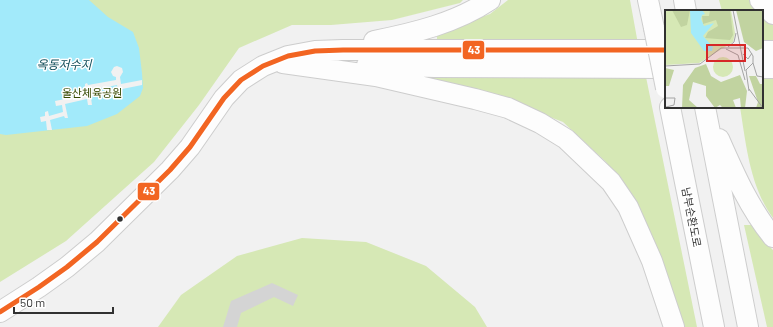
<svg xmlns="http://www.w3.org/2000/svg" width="773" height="327" viewBox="0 0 773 327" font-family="Barlow,'Noto Sans KR',sans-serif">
<rect width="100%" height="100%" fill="#f1f1f1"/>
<path fill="#d6e8b5" d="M0,0H463L460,3L392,20L331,25H292L239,48L199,105L154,162L66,241L0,282Z
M508,0H630L638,44L437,42V33L490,14Z
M719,0H752L760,11H722Z
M762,14L773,25V46L762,45Z
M434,77H646L697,327H682L640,216L606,162L563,122L495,96L434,82Z
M762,78L773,79V218C750,187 746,144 740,107H762Z
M744,225H752L770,247L773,250V327H767Z
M302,238L366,242L426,266L475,307L487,327H158L181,295L237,256Z"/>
<path fill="#a2eafa" d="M0,0H89L108,17L133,32L139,48L142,73L143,88L140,96L117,114L87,126L6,135L0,134Z"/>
<path fill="#f1f1f1" d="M117,66L122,68L123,72L120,77L121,84L142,80V85L122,89V95H119L117,85L90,90L92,105H88L87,99L65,104L68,118H65L64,116L50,120L52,130H47L46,121L41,122L40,117L45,116V112L48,111L49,116L63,112L62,105L56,106L55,101L75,97V93L85,91V84L87,83L88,85L116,80V77L113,76L111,72L114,67Z"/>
<path fill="#d4d4d4" d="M272,283L298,295L293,306L274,297L241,313L237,327H223L231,301Z"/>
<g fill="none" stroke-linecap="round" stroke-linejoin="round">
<defs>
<path id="secondary" d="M648,0L654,28
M684,0L686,11
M760,0L773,14
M374,41C414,33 456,23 490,0
M762,51H773
M283,63L376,76L475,99L508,108L540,123L566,139L611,182L628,207L652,261L674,327
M367,65L435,67L666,68
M762,68H773
M670,107L714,327
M705,107L748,327
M719,139C734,173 749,208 773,237
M0,312L39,287L67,267L97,242L170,170L190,147L224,98L241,80L263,66L288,56L315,51L343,50H666"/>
</defs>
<use href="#secondary" stroke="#cdcdcd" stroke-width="22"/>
<use href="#secondary" stroke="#fdfdfd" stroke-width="20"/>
<defs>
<path id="secondary-bridge" d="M654,28L666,88"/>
</defs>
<use href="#secondary-bridge" stroke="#cdcdcd" stroke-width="22" stroke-linecap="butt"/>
<use href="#secondary-bridge" stroke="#fdfdfd" stroke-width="20"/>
<defs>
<path id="bus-1" d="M0,312L39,287L67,267L97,242L170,170L190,147L224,98L241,80L263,66L288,56L315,51L343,50H666"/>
</defs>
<use href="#bus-1" stroke="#fff" stroke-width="8"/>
<use href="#bus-1" stroke="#f26522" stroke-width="5"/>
</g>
<circle fill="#313131" stroke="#fff" stroke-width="1.5" cx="120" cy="219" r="3.5"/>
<g text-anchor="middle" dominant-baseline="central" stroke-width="3" stroke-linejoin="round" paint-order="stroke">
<g font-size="11" fill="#364902" stroke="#fff">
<text x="92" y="92">울산체육공원</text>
</g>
<g font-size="11" fill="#313131" stroke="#fff">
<text transform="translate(692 217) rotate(79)">남부순환도로</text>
</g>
<g font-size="12" font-style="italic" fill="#104e5a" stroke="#fff">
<text x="64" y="64">옥동저수지</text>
</g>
</g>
<g transform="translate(665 10)">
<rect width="98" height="98" fill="#f1f1f1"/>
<path d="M0,0H66L70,23L68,32L34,53L0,55ZM48 57a10 10 0 1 1 20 0a10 10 0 1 1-20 0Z" fill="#d6e8b5"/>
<path d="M25,0L22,15L16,17L7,0ZM45,0H65L68,25L65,30L40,28L43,22L53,16L51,10L38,14L37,6H44ZM71,0H98V38L91,41L79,32ZM41,54L46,66L56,72L75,65L82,81L80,98H76L75,88L68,90L71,98H58L55,95L50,98L41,86V76L28,72L24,90L33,98H17L18,75L30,58ZM0,58L9,60L4,76H0ZM84,66H91L95,74H98V98H91L93,92Z" fill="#c1d3a0"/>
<path d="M25,0H37L40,4L37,5L36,9L39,16L49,13L38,26L48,37L47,41H39L26,23Z" fill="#a2eafa"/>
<path fill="none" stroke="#a4a4a4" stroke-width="1" d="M68,0L80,61M63,37L69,32L71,23M61,39L73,45L80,70M78,44L83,49L87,43M88,53L92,66L98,67M0,56L35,54L56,38H83L88,46V53L81,60L84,81M84,79L98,98M0,88H10L9,95L1,97"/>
<path fill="#d62828" fill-opacity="0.15" stroke="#d62828" stroke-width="2" d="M42,35H80V51H42Z"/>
<rect width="98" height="98" fill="none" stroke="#313131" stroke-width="2"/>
</g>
<g stroke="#fff" stroke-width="1.5">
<rect x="462" y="40" width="23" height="20" rx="4" fill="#f26522"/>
<rect x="137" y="182" width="23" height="19" rx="4" fill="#f26522"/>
</g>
<g font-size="11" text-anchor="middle" font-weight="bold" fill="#fff">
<text x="474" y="54">43</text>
<text x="149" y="195">43</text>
</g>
<path d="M14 307v6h99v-6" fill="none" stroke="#313131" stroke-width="2"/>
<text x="20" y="307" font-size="12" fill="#313131" stroke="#ffffff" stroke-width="3" paint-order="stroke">50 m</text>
</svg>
